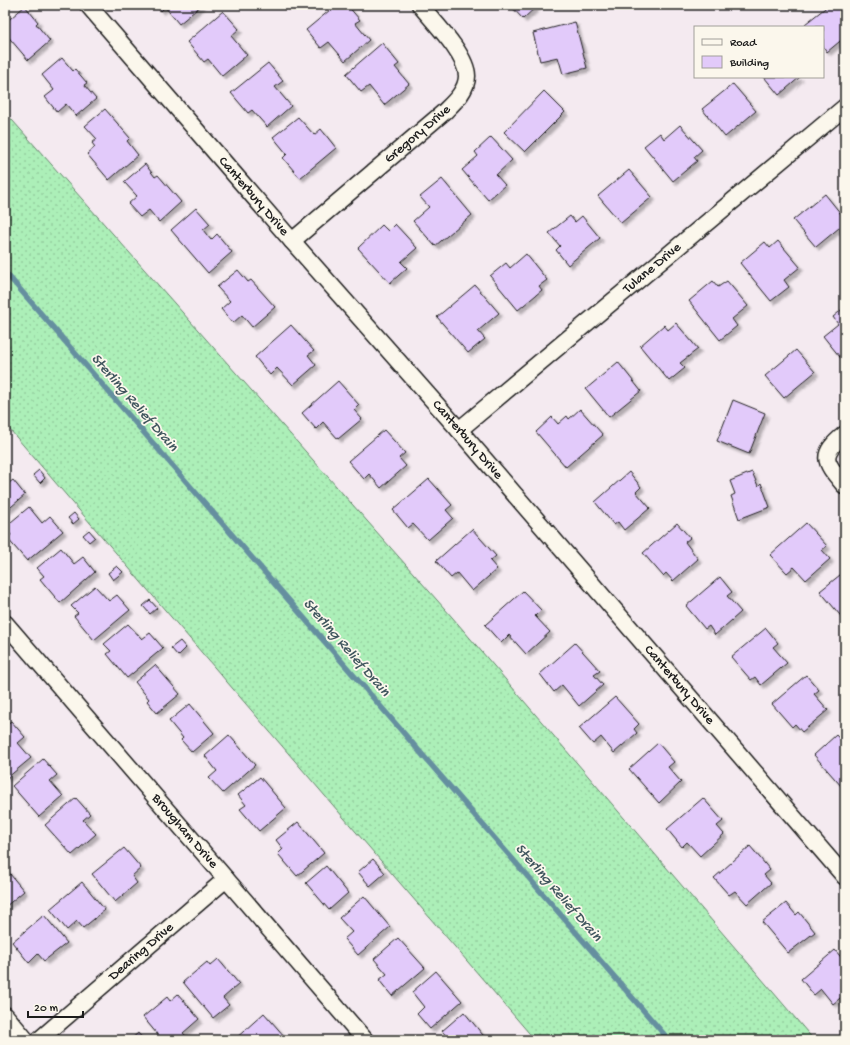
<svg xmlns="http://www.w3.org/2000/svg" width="850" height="1045" viewBox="0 0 850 1045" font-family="'Gochi Hand',sans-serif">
<defs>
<pattern id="grass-dots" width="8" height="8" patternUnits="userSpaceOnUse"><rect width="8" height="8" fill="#acefb8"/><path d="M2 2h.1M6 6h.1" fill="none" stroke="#93cc9e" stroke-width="1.8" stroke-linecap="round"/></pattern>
<filter id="shadow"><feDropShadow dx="3.5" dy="3.5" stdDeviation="1" flood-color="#0004"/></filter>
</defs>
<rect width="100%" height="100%" fill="#f4eaf0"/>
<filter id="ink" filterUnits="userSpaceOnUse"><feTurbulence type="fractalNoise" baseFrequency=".025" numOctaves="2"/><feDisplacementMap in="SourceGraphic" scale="8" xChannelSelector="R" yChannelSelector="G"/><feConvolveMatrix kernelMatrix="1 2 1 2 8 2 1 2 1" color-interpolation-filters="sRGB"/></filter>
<g filter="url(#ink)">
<path fill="url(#grass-dots)" stroke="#64866a" d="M5,112L452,617L814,1040H535L5,424Z"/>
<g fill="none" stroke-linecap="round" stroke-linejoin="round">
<path stroke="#658f9f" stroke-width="5.5" d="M5,272L669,1040"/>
</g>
<path fill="#e2cafa" stroke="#1c1c1c" filter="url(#shadow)" d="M156,5H202L179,24L165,7L161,11Z
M336,5H347L360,20L355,23L369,40L345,61L329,42L321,48L306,30Z
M510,5H538L523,19Z
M829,5H841L845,10V37L827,52L823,46V27H807L805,24Z
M25,6L38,22L36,24L50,41L28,60L5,33V23Z
M223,11L239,29L231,36L247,55L222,76L208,59L204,62L187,42Z
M575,22L587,68L563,74L558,57L540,61L533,33Z
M382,43L399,64L395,67L409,84L384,105L369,86L361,92L346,74Z
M62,58L73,71L75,69L87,83L84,85L96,99L76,116L66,104L57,112L45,97L54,90L42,75Z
M268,63L283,81L275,87L291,106L267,127L252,110L248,113L231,93Z
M764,77H800L779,95Z
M733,84L756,111L725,137L702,109Z
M544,91L565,112L525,152L504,132Z
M105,109L130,138L127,141L138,155L109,180L87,154L95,147L92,143L97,139L85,126Z
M298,117L314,135L321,129L336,148L300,178L283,158L287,154L273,137Z
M680,125L702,150L694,157L697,161L673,181L644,146L660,133L664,139Z
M491,137L512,160L496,175L505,185L488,200L462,170L478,156L475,152Z
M145,164L155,177L158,175L181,202L159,222L149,210L140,217L128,204L137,196L124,182Z
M629,170L652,197L621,223L598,196Z
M442,179L472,215L435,246L413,221L429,207L420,197Z
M825,194L845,219V223L816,247L793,220Z
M196,208L210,224L203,230L211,240L217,234L232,252L208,273L171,230Z
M570,216L575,222L582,216L600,238L568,265L556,250L560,246L549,233Z
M395,224L417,248L401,262L407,268L390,283L358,248L382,225L388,231Z
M778,241L800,267L784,280L789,287L771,301L740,263L765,242L770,248Z
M526,254L547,280L539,286L542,290L518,310L490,276L506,263L510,268Z
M238,270L248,282L251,280L275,307L252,327L242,315L233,323L221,309L230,301L217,287Z
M713,281L718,287L727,281L748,306L732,319L737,326L720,340L689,301Z
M475,285L499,313L478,331L485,339L468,353L437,317Z
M845,307V361L844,362L823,336L838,324L833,317Z
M676,323L698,349L680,363L685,368L669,381L640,346L664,325L668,330Z
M291,325L314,351L308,355L316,365L293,385L277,368L270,375L255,357Z
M796,350L815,372L784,398L765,376Z
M618,362L641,391L609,417L586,389Z
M338,381L359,405L354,410L362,419L338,439L323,422L316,429L302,413Z
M733,400L765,413L749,454L717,441Z
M580,409L603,435L566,467L536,432L552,417L558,424L567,416L569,419Z
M384,430L405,453L399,458L406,466L381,488L369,474L364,479L348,461Z
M39,470L45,478L40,483L33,475Z
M629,472L641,487L636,492L650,508L624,530L618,522L614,525L595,502Z
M752,472L758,486L761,483L770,507L739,519L731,496L735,494L730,481Z
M429,479L452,505L446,510L453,518L428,540L413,524L408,528L393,510Z
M13,480L25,495L5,512V486Z
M29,507L42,523L50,516L63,531L27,561L7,538L11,535L5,527Z
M74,513L79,519L73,524L68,518Z
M677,523L690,538L685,542L698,559L673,581L666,573L663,576L643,553Z
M806,523L827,546L822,550L830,559L806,580L794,567L787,573L770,555Z
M472,529L496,556L490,561L497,569L472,591L457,573L451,578L436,561Z
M89,530L95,537L89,542L83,535Z
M61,548L74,564L83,557L95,572L60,603L40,579L44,576L37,568Z
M117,566L123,572L113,580L108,573Z
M845,571V621L820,591Z
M720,577L732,592L727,596L741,612L715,635L709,626L705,629L686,606Z
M95,586L109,601L117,595L130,610L94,640L74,616L78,613L71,606Z
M523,591L541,610L535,616L550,632L526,654L509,635L501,643L485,625Z
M150,600L157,608L150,614L143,606Z
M128,624L142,639L150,633L163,648L127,678L107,654L111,651L104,644Z
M766,628L778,643L773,647L787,663L761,685L755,677L751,680L731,657Z
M180,641L186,648L178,656L171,648Z
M575,643L600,671L594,675L603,685L579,706L562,685L554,692L540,674Z
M155,665L180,694L157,713L147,701L149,699L135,682Z
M806,675L819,690L814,694L828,710L802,732L795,724L792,727L772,704Z
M615,697L639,724L634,729L637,733L614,753L601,737L593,744L579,728Z
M190,704L214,733L192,752L181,740L183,738L169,721Z
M11,721L25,737L18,743L31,758L7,778L5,776V726Z
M229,735L255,765L223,793L209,778L217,771L205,756Z
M836,735L845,745V785L842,787L814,755Z
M658,743L674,762L668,767L681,782L659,803L629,769Z
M43,759L57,775L50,781L63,796L39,817L12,786Z
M260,777L286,808L259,831L240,809L246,805L238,795Z
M76,798L90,814L83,820L96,834L72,855L45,825Z
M703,798L723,821L717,826L724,834L700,856L687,842L682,847L667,829Z
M298,822L324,853L297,876L278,854L283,849L276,840Z
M750,846L770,870L764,875L771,883L747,904L735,891L729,895L714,878Z
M124,848L141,868L132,876L137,883L115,902L92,874Z
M373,859L385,873L370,886L358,872Z
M326,866L348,893L329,910L306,883Z
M5,868L24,891L5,907Z
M82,882L105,910L83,928L77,921L67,930L50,909Z
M364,896L390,927L358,955L344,939L352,932L339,918Z
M786,903L796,915L799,912L815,932L788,953L762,922Z
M44,915L67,943L44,961L38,954L29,963L12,942Z
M398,938L425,968L392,996L379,980L387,974L374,959Z
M835,950L845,962V994L833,1004L821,989L814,995L801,979Z
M218,959L239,984L223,998L229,1005L213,1018L183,982L207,962L210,966Z
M436,971L462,1001L430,1029L417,1014L424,1007L412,992Z
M178,994L199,1019L183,1033L189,1040H162L143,1017L167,997L170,1001Z
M464,1012L487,1040H450L442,1031Z
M264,1013L285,1037L281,1040H234Z
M138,1033L144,1040H130Z"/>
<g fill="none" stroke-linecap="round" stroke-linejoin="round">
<defs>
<g id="minor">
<path id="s1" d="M88,5L292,241L459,430L845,877"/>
<path id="s2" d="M292,241L444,112C453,103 467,91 467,76C467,55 433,21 420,5"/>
<path id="s3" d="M459,430L845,107"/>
<path d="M845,434C818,456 825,462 845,486"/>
<path id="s4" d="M5,623L365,1040"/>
<path d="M5,1015L26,1040"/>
<path id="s5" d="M39,1040L226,879"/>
</g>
</defs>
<use href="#minor" stroke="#1c1c1c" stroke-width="19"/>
<use href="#minor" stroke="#fbf7ec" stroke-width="16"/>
</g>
</g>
<g text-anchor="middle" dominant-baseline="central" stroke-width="3.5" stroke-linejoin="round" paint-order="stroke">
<g font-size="14" fill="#1c1c1c" stroke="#fbf7ec">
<text stroke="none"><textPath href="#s2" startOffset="165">Gregory Drive</textPath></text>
<text stroke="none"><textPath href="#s1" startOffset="253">Canterbury Drive</textPath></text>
<text stroke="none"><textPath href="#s3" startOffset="252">Tulane Drive</textPath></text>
<text stroke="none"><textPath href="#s1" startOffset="577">Canterbury Drive</textPath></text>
<text stroke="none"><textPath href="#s1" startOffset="901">Canterbury Drive</textPath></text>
<text stroke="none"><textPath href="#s4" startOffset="275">Brougham Drive</textPath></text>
<text stroke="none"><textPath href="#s5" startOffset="135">Dearing Drive</textPath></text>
</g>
<g font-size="15" font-style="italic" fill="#40565e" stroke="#fbf7ec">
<text transform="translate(134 403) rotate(49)">Sterling Relief Drain</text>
<text transform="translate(346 648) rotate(49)">Sterling Relief Drain</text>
<text transform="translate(558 893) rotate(49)">Sterling Relief Drain</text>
</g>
</g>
<rect width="850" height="1045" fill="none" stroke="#fbf7ec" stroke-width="20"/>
<rect x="10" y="10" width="830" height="1025" fill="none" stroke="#1c1c1c" stroke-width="1.5" filter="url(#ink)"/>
<rect x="694" y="26" width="130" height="52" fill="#fbf7ec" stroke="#a29f99"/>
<rect x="702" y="39" width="20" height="6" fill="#fbf7ec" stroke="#a29f99"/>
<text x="730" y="46" font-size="12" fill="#1c1c1c">Road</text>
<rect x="702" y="56" width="20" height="12" fill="#e2cafa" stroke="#a29f99"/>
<text x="730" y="66" font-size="12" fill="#1c1c1c">Building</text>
<path d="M28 1011v6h55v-6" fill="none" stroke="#1c1c1c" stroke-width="2"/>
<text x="34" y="1011" font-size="12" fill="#1c1c1c" stroke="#fbf7ec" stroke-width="3" paint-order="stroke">20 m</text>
</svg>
